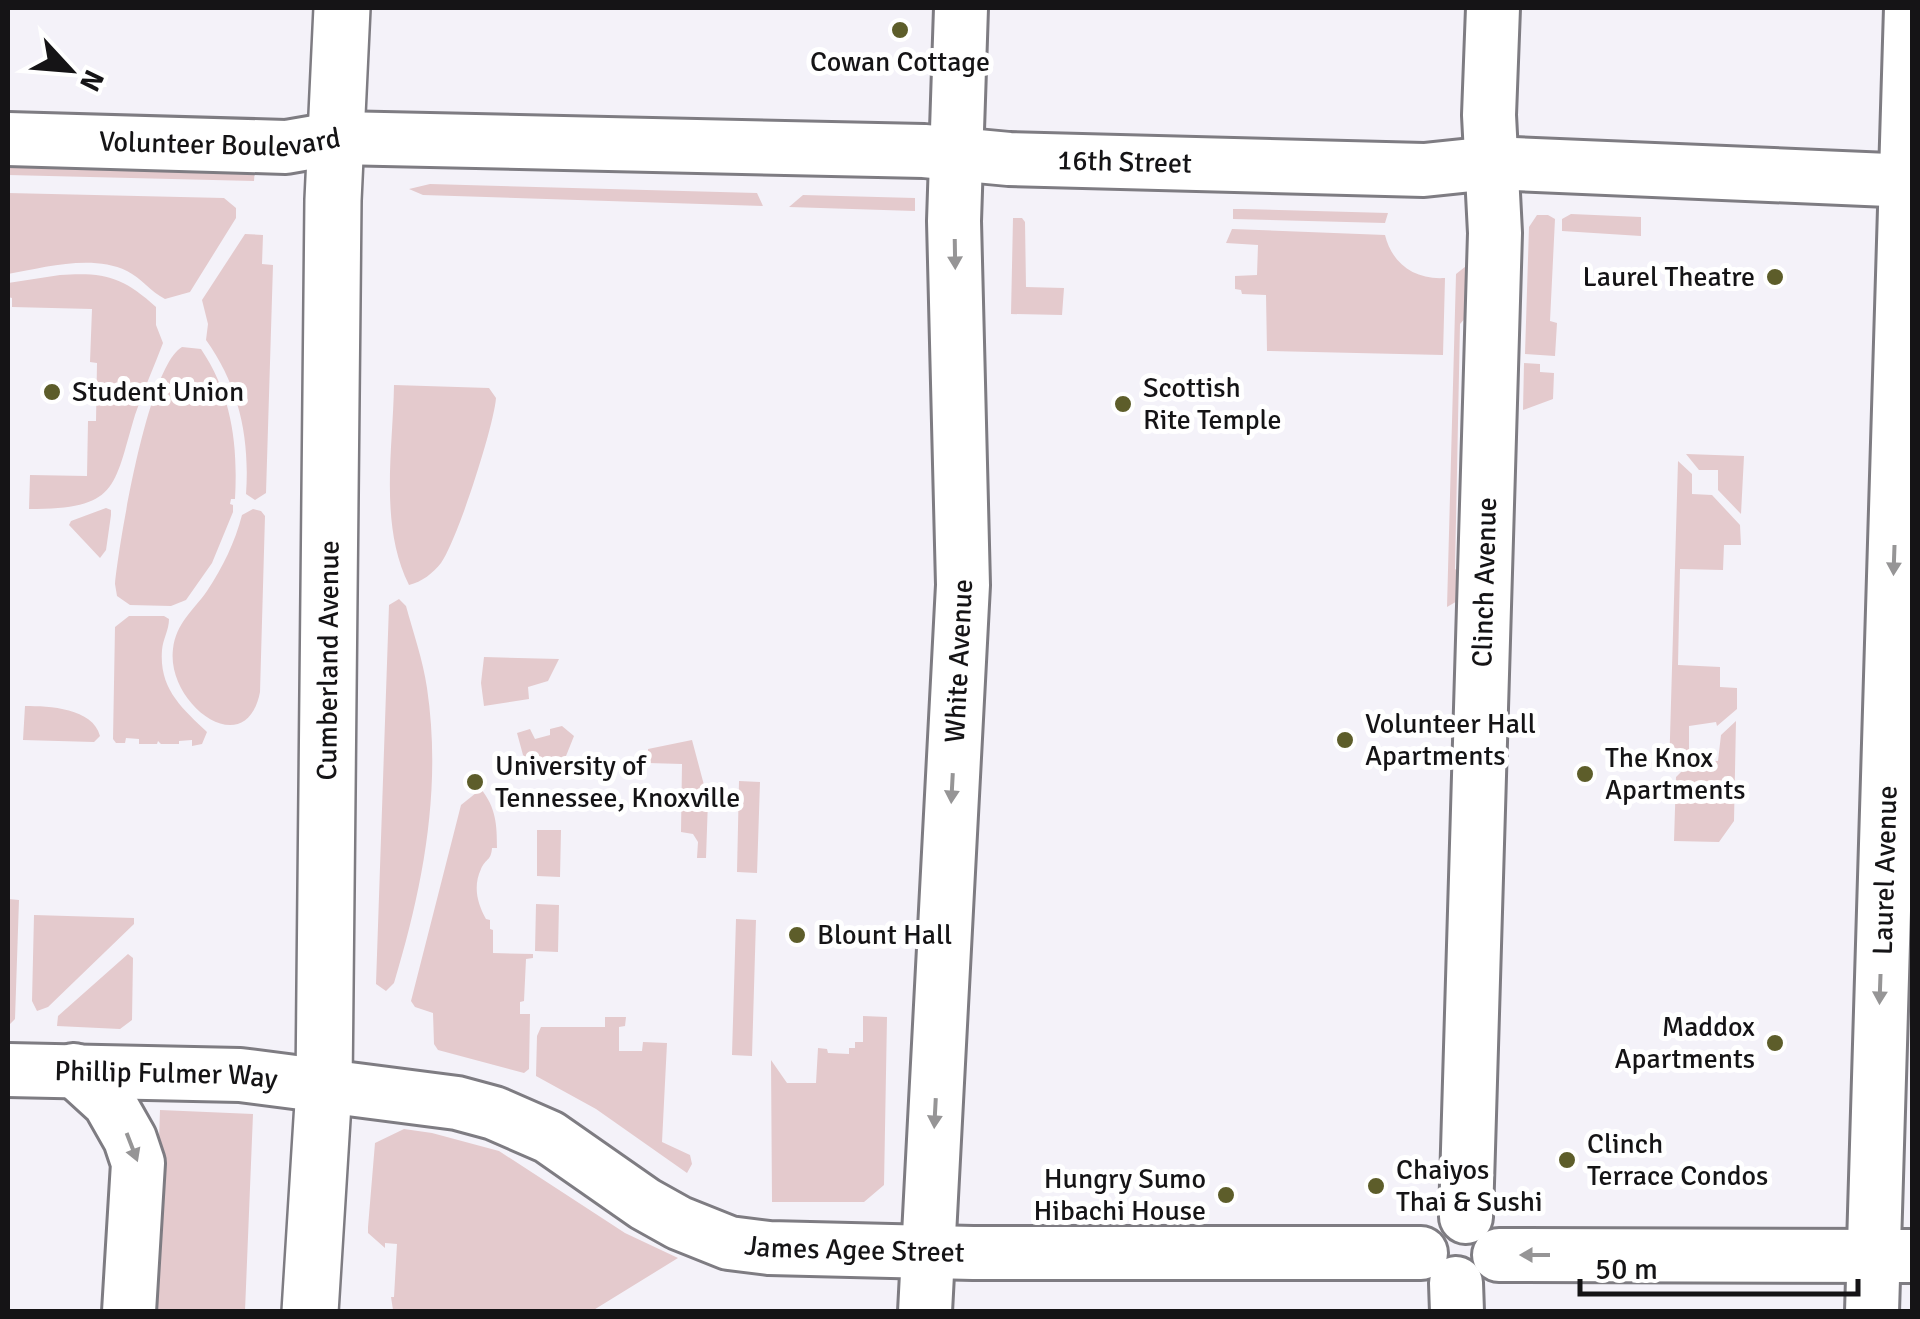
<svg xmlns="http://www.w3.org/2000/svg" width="1920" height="1319" viewBox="0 0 1920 1319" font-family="Signika,sans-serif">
<rect width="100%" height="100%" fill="#f4f2f9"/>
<path fill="#e4cacd" d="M8,160L255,167L254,181L8,175Z
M430,184L757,193L763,206L423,195L409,189Z
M8,193L224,198L236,208V218L190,292L165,299C151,292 141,278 127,271C91,254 44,268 8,274Z
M803,195L915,198V211L789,207Z
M1233,209H1242L1388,213L1385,223L1233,219Z
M1571,214L1641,217V236L1562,231V219Z
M1537,215H1548L1555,219L1550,321L1557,323L1555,356L1525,354L1529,227Z
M1013,218H1022L1025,222L1026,287L1064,288L1062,315L1011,314Z
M1232,229L1385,235C1392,264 1415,280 1445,278L1443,355L1267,351L1266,295L1242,294L1241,290L1235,289V276L1257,275L1258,245L1226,243Z
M245,234L263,235L262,264L273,265L266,493L255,500L246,494C250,438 239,386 206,340L208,324L202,300Z
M1475,259L1474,308L1460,324L1455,569L1463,575L1459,600L1447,607L1456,274Z
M60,275C105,272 123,277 156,307V325L163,343C154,367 143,391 135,415C113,489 118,509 29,509L30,475L87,476L88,421H96L97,363L90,362L92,309L12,307V298L8,297V283Z
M182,347L201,349C232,395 238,445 235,499H231L230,504L233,505V512L212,563L186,600L171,606L130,605L117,596L115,584C119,542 148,366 182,347Z
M1524,363L1540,364V372L1554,373L1553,399L1523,410Z
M394,385L489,388L496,398C494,426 457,541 441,563C433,573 422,582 409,585C379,525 393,450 394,385Z
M1686,454L1744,456L1741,514L1718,490V470H1699Z
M1678,461L1692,474V494L1712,495L1740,525L1741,545H1724L1723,570L1680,569L1678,665L1720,667V687L1737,688V709L1717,726L1716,722L1689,726V753L1669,772Z
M106,508L111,510V515L106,550L100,558L69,525L71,521Z
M253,509L261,511L265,516L260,692C246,764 166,704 173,649C176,623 193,611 207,591C223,567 235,542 242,515Z
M399,599L406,606C413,632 423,660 427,688C442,789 423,887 394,983L386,991L376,984L389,605Z
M129,616H164L169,619C169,630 163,639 162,650C159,689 182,708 207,732L202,744L192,746V740L179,741V744H161L158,741L157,744H139V739L126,738L125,743H116L113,739L115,627Z
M484,657L559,659L548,681L528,687L529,699L484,706L481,683Z
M25,706C49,706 93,708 100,736L94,742L23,740Z
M1736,721L1734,821L1719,842L1674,841L1676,777L1693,760L1695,765L1710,766L1711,761H1718L1721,735Z
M562,726L574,736L564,761H530L523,755L517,733L530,729L535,739L550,735V729Z
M692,740L708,800L706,858H697L698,842L693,834L681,832L682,764L648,763V749Z
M739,781L760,782L757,873L737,872Z
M481,789C496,808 497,824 497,848H492C491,861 486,858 481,869C473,886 477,903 486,919L490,920V929L493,930V953L533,954V958L526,959L524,1001L520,1002V1014H530L529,1069L524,1073L438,1050L434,1044L433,1013L415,1007L411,1001L461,805Z
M537,830H561L560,877L537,876Z
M8,899L19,900L15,1019L9,1025Z
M536,904L559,905L558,952L535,951Z
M34,915L134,918V924L48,1007L37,1011L32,1001Z
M736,919L756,920L752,1056L732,1055Z
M128,954L133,958L132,1020L120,1029L57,1026L58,1016Z
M863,1016L887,1017L884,1185L864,1202H772L771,1060L787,1083H816L818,1048L827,1049L828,1053L849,1054V1048H855V1042H863Z
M605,1017H626L625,1026L619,1027V1051H642L643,1042L667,1043L662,1142L690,1155L692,1164L687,1173L596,1109L536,1076L537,1036L541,1027H605Z
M160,1110L253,1114L245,1311L153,1312Z
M404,1129L432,1133L499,1151L625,1233L678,1258L592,1311H390L393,1310L391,1297H394L397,1244L385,1243V1248L368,1233V1227L375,1143Z"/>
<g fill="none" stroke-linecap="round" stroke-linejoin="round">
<defs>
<g id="minor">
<path id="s1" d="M8,139L286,147L338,138L924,151L1009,159L1424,170L1491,163L1912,181"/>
<path id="s2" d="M8,1070L240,1075L457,1103L494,1113L549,1137L645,1204L679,1223L729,1243L769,1248L973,1253H1421"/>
<path d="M74,1070L109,1102L130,1139L138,1163L129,1312"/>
<path id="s3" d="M1466,1217L1495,233L1489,115L1493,8"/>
<path d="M1499,1255L1912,1256"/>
<path d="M1456,1283L1457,1312"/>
<path id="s4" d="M925,1312L963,585L954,221L961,8"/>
<path id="s5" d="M1872,1312L1911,8"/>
</g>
<g id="major">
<path id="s6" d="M310,1312L324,1087L333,200L342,8"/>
</g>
</defs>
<use href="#minor" stroke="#7e7c82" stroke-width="58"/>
<use href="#major" stroke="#7e7c82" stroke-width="60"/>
<use href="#minor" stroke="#fff" stroke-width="52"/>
<use href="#major" stroke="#fff" stroke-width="55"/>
</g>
<defs><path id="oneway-solid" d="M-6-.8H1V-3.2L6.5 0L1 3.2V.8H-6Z" transform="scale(2.5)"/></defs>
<g fill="#969596">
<use href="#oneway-solid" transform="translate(955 254) rotate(89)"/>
<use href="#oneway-solid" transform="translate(1894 560) rotate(92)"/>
<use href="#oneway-solid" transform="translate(952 788) rotate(93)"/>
<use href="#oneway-solid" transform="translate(1880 989) rotate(92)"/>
<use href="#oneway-solid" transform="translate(935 1113) rotate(93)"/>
<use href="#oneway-solid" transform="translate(132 1147) rotate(69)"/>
<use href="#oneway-solid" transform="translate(1535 1255) rotate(180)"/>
</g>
<g fill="#5d5d2a" stroke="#fff" stroke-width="4">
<circle cx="900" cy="30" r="10"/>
<circle cx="1775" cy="277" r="10"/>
<circle cx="52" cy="392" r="10"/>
<circle cx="1123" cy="404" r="10"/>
<circle cx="1345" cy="740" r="10"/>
<circle cx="1585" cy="774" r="10"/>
<circle cx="475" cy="782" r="10"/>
<circle cx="797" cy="935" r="10"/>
<circle cx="1775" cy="1043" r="10"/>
<circle cx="1567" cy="1160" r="10"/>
<circle cx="1376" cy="1186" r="10"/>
<circle cx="1226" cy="1195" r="10"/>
</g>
<g text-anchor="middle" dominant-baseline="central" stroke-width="10" stroke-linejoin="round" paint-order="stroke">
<g font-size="28" fill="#151416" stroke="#fff" text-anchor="start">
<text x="900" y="62" text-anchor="middle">Cowan Cottage</text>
<text x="1755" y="277" text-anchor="end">Laurel Theatre</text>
<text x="1143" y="388">Scottish<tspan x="1143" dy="32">Rite Temple</tspan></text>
<text x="72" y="392">Student Union</text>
<text x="1365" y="724">Volunteer Hall<tspan x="1365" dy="32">Apartments</tspan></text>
<text x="1605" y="758">The Knox<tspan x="1605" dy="32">Apartments</tspan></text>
<text x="495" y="766">University of<tspan x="495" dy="32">Tennessee, Knoxville</tspan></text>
<text x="817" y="935">Blount Hall</text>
<text x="1755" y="1027" text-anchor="end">Maddox<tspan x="1755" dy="32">Apartments</tspan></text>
<text x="1587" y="1144">Clinch<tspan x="1587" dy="32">Terrace Condos</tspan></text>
<text x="1396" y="1170">Chaiyos<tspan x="1396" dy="32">Thai &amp; Sushi</tspan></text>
<text x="1206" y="1179" text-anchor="end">Hungry Sumo<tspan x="1206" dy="32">Hibachi House</tspan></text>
</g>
<g font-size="28" fill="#151416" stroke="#fff">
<text stroke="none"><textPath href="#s1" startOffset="212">Volunteer Boulevard</textPath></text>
<text stroke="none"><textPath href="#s1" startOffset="1118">16th Street</textPath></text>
<text stroke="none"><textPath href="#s3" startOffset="635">Clinch Avenue</textPath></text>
<text stroke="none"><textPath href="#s6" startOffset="652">Cumberland Avenue</textPath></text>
<text stroke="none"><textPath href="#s4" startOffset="652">White Avenue</textPath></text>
<text stroke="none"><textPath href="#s5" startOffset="442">Laurel Avenue</textPath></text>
<text stroke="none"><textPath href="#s2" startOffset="158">Phillip Fulmer Way</textPath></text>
<text stroke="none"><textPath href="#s2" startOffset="885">James Agee Street</textPath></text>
</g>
</g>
<rect width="1920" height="1319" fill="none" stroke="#151416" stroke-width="20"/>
<g transform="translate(70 70) rotate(116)" stroke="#ffffff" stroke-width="8" paint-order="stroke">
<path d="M0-8L18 38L0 25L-18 38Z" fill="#151416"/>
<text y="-15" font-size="28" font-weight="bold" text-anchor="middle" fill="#151416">N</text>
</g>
<path d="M1580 1279v15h278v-15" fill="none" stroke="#151416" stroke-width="5"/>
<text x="1595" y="1279" font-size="30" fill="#151416" stroke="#ffffff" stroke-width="8" paint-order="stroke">50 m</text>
</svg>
